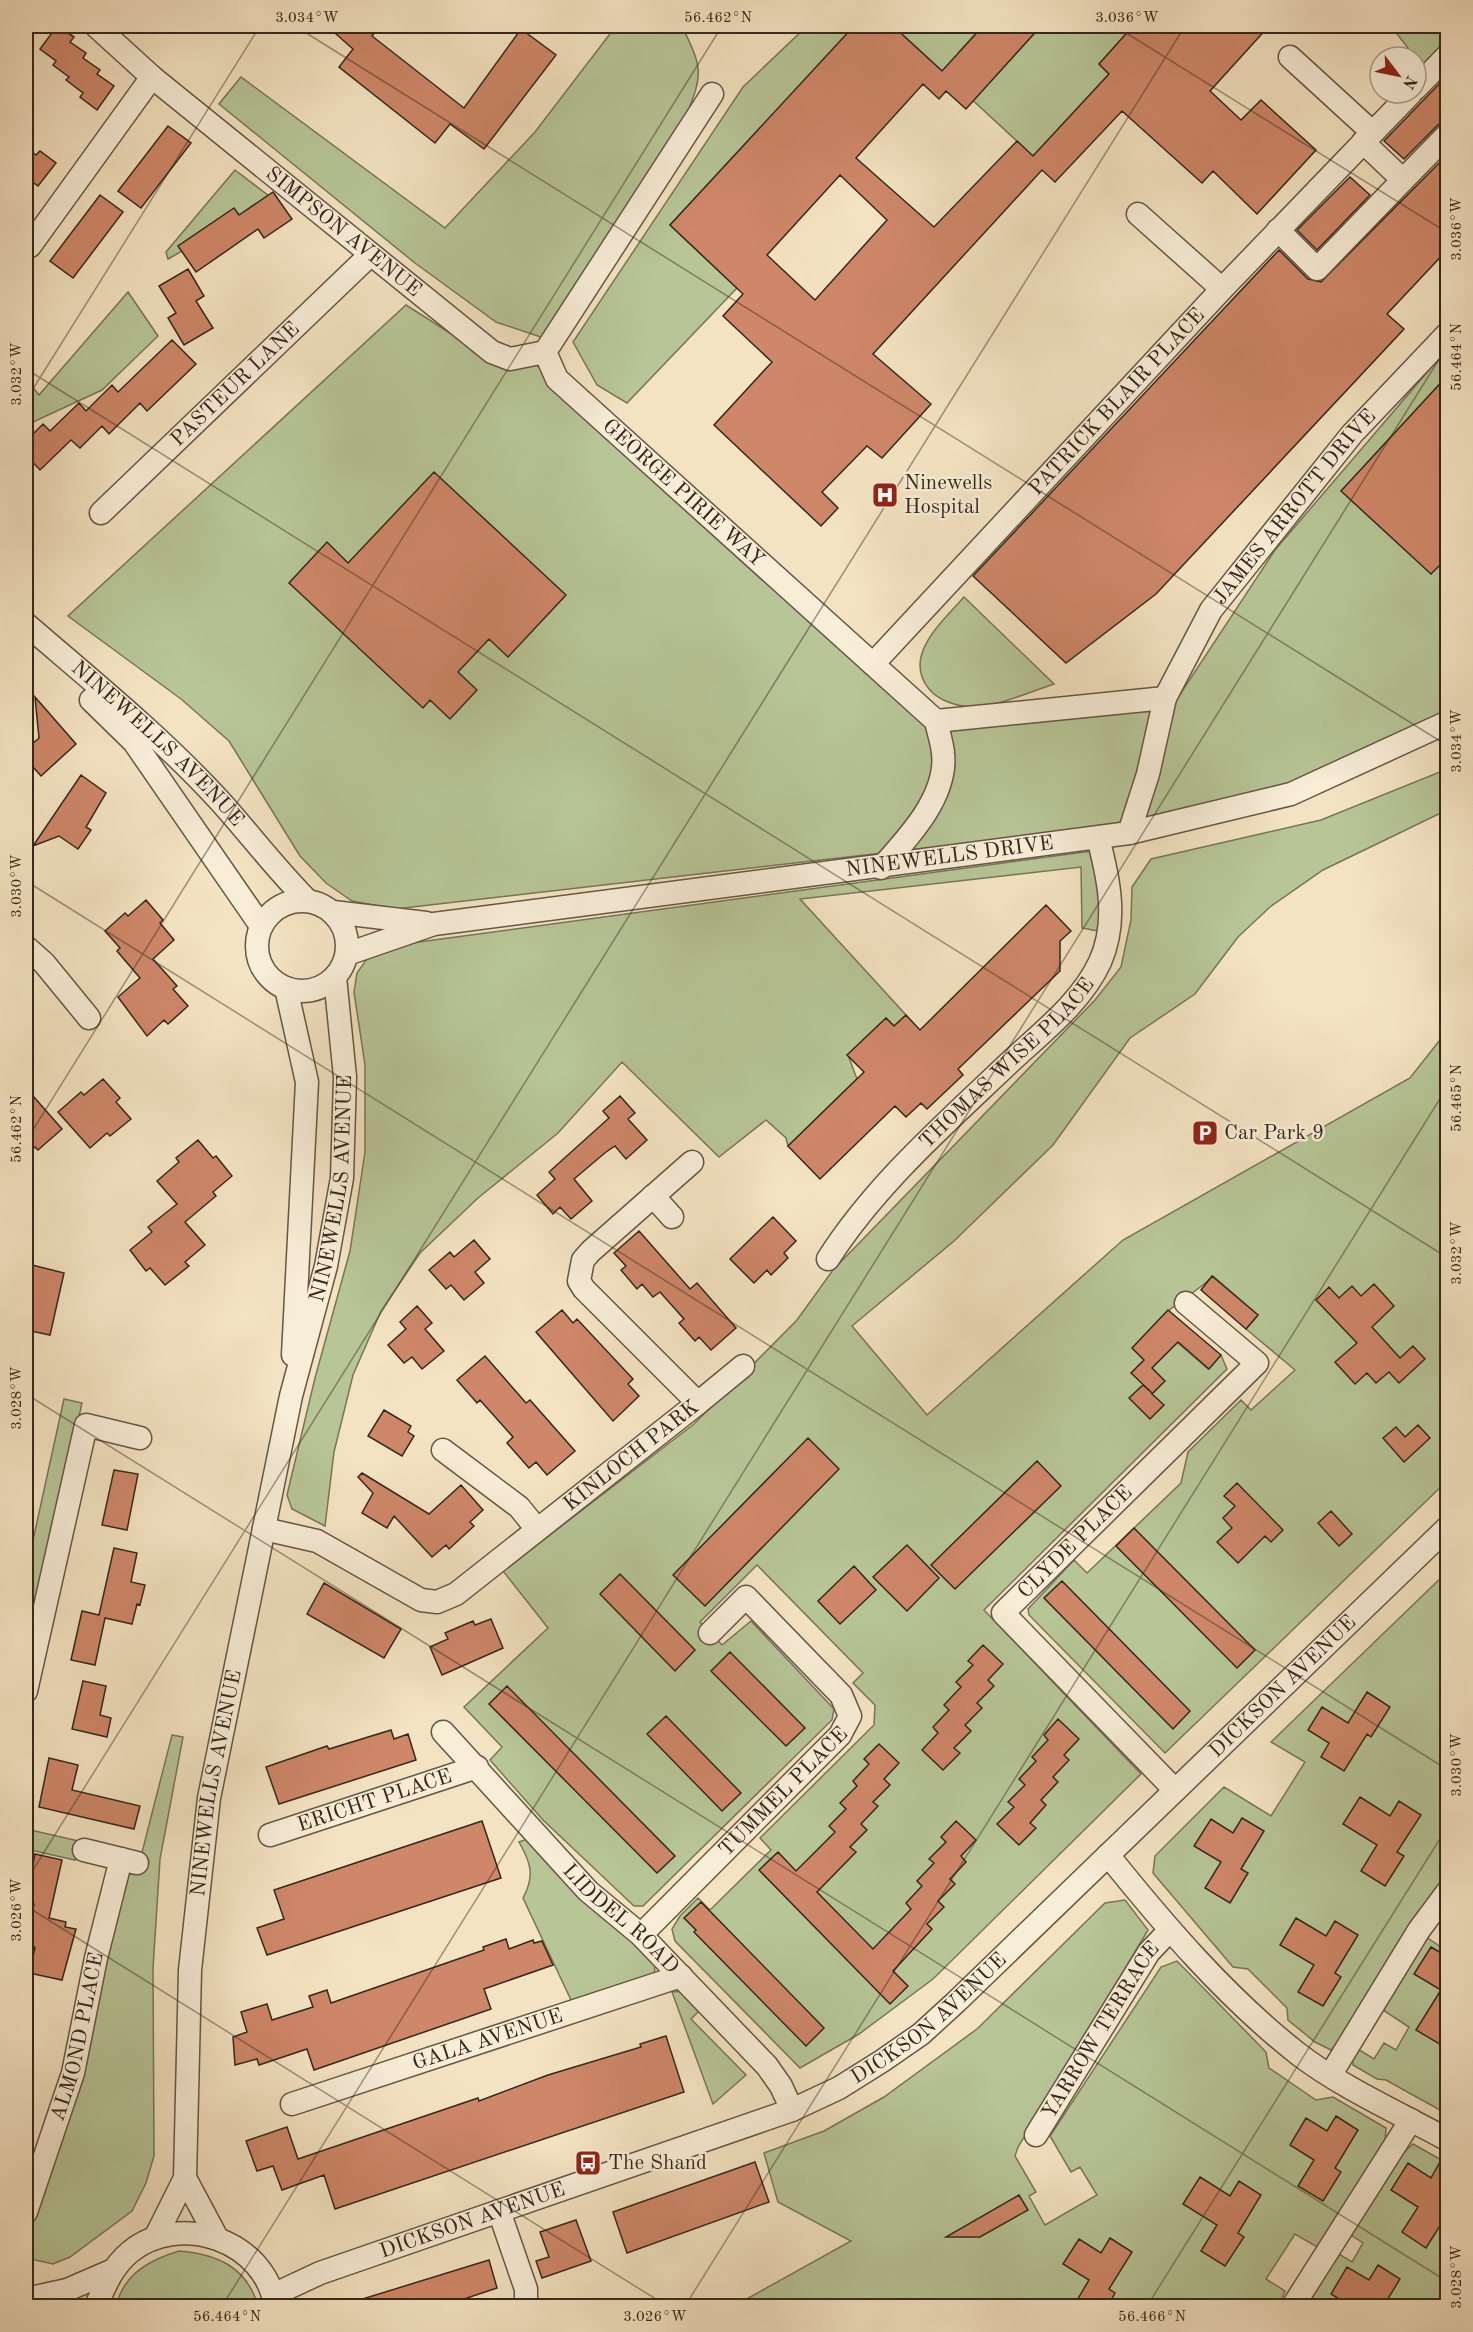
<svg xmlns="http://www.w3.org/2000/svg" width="1473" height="2332" viewBox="0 0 1473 2332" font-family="'Old Standard TT',serif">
<rect width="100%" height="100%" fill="#f4e3c2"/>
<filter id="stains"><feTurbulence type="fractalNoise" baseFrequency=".00333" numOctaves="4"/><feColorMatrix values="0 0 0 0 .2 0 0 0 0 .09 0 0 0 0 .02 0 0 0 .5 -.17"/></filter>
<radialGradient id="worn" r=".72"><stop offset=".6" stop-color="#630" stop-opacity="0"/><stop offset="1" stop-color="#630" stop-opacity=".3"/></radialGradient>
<path fill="#b7c597" stroke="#767659" stroke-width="1.5" d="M616,26H682C702,68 704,72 686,116L541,337L496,322L415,263L219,104L241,77L445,228L535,132Z
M807,26H854L670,225L737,288L627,403L597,385L573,342L743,87Z
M893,26H983L959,52L949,77Z
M1041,26H1133L1099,64L1109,74L1033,156L954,83L991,81Z
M1391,26H1444L1439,48L1416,73V57H1401L1408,48Z
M235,170L273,199L168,259L166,252Z
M128,292L158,336L102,390L35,421L26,430V379L39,395Z
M406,305L497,363L533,362L872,670L928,728L1179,696L1275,550L1447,349V715L1287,789L1117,826L395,909L352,901L326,883L300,856L229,741L181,699L68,616Z
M964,597L1054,684C1036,690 992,708 975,707C958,707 939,701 929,689C902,656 942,622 964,597Z
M1447,769V810L1323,870L1270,907L1238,937L1195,994L1130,1038L1053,1145L954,1241L852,1326L927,1415L1123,1240L1410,1078L1447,1031V1481L1165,1753L1029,1615L1028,1609L1074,1560L1087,1573L1181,1483L1188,1452L1241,1400L1251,1410L1295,1370L1246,1329L1258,1315L1213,1276C1194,1295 1171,1304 1156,1324L1208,1369L1221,1355L1227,1369L984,1610L1141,1774L933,1979L859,2034L800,2068L675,1941L672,1929L680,1916L698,1898L710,1910L771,1850L760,1838L874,1725L875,1705L853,1683L863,1673L757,1565L700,1622L722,1645L751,1621L834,1709L832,1720L643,1906H634L543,1820L490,1760L502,1747L464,1707L548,1628L503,1571L694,1424L797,1320L833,1270L1095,1000L1121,967L1131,920L1132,887L1151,859L1321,820Z
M1092,851L1101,882L1098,931L1082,928L1081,867L800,899L906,1015L894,1026L886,1018L848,1055L857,1079L788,1146L786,1138L766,1120L719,1157L622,1062L558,1133L478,1198L420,1253L381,1311L353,1375L334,1452L325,1526L292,1509L287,1495L315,1378L350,1251L365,1152V1065L354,992L357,973L369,956L389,946Z
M64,1399L82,1403L26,1652V1572Z
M1447,1572V1875L1411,1925L1339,2043L1331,2050L1315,2042L1288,2020L1287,2008L1248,1969L1233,1967L1153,1873L1155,1856L1224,1787L1271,1816L1305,1762L1271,1742Z
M172,1735L183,1737L160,1859L153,1968L154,2156L146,2183L132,2211L70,2257L53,2264L26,2258V2233L63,2135L123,1882L128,1875L137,1872Z
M26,1829L79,1841L75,1860L26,1849Z
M527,1839L656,1960L654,1975L572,2002L523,1898C535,1876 531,1863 519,1842Z
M1125,1900L1148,1930L1018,2147L1015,2156L1036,2192L1029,2196L1045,2225L1097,2195L1080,2167L1071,2172L1050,2136L1161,1967L1177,1961L1266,2052L1269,2068L1316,2100L1333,2097L1386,2128L1385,2142L1319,2248L1295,2234L1266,2279L1285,2291L1279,2306H734L851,2241L778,2202L764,2153L824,2131L884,2097L977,2029L1105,1903Z
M1426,1937L1441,1947L1447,1938V2114L1386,2080L1377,2079L1353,2065V2057L1358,2049L1374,2059L1384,2043L1396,2050L1409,2027L1383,2010Z
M684,1991L702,2008L691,2019L746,2075L713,2104L672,1992Z
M1413,2144L1447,2163V2306H1305L1339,2254L1352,2262L1363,2243L1351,2235L1401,2155Z
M179,2251C217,2254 247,2267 258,2306H116C124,2274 149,2260 179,2251Z"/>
<path fill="#ce8769" stroke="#35271b" stroke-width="1.5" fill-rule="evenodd" d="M57,26L74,37L70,42L86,53L83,58L100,70L97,74L114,86L97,110L80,97L83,93L66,80L69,77L53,65L56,61L40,49Z
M327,26H380L372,36L464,108L521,29L556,55L484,149L450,124L435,143L339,67L353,49Z
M854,26H893L942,71L983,26H1041L966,109L946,91L939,99L923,84L856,158L934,227L1017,141L1033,156L1109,74L1099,64L1133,26H1269L1210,91L1241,120L1261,100L1316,150L1257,214L1213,171L1202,183L1122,111L1055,182L1042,170L873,354L931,404L882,458L867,446L822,492L838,508L821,526L714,425L772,362L723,316L743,294L670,225ZM840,175L887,220L815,300L767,255Z
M1439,84L1448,92V121L1438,125L1404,159L1384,141Z
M168,126L191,143L141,208L118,191Z
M26,147L36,155L40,151L56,163L38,186L26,177Z
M1448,154V249L1387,314L1404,329L1156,594L1066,663L973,576L1279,250L1308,279L1321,282Z
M1350,177L1370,195L1317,250L1297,230Z
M273,192L292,219L264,238L258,229L196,272L178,246L234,208L239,215Z
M100,195L123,212L73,278L50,261Z
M188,269L204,296L196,301L213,328L184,345L168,318L176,313L159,286Z
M172,340L196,364L147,411L140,403L109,434L102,426L80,448L71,440L40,470L26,455V441L43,424L50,431L79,403L86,411L112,385L118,392Z
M1448,375V557L1431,574L1341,491Z
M434,472L566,595L508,657L489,639L458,672L477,690L450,719L430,700L423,708L289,583L327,542L348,563Z
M35,697L76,744L41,776L26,759V749L39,738Z
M81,775L106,793L86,827L91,830L78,849L59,836L33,846Z
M146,900L163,920L160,923L174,940L153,959L177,986L173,989L188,1006L168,1024L164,1020L147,1036L118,997L140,978L117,951L120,948L105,931L125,913L128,916Z
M1046,905L1071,931L1060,941V971L958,1069L963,1075L927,1109L921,1103L906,1117L895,1106L820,1179L788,1146L864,1072L847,1055L886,1018L894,1026L906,1015L920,1030Z
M103,1079L120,1098L116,1102L131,1119L110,1136L107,1133L90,1148L58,1112L81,1092L84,1095Z
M26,1088L62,1129L38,1150L35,1147L26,1155Z
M620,1096L635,1113L628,1119L647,1140L626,1159L615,1146L606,1152L574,1179L592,1201L571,1219L560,1207L553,1214L537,1195L555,1179L549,1172L609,1118L603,1111Z
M198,1140L213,1158L216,1156L232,1176L213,1192L216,1196L185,1222L205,1245L185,1262L189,1266L165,1285L150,1268L146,1271L130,1250L152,1232L148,1227L177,1204L157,1181L179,1162L176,1158Z
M773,1217L796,1241L784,1253L788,1258L771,1275L767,1270L754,1283L730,1259Z
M639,1231L690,1289L697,1283L736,1328L711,1350L699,1337L695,1341L679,1323L684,1319L660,1292L653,1297L642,1284L637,1289L621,1270L626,1266L614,1253Z
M474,1240L490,1259L475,1272L484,1283L464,1300L451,1285L446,1289L429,1270L450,1252L454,1257Z
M32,1265L64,1273L50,1335L26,1330V1278L28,1279Z
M1212,1276L1258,1315L1246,1329L1201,1290Z
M1374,1284L1394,1306L1372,1327L1400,1358L1413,1346L1425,1359L1399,1383L1389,1372L1376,1383L1367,1373L1355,1384L1335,1362L1357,1343L1316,1300L1329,1287L1339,1298L1352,1286L1361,1296Z
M417,1306L432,1323L425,1329L444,1351L422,1369L412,1357L404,1363L388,1345L406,1329L400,1322Z
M562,1310L573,1323L577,1319L633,1379L628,1384L639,1396L613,1421L536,1332Z
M1168,1310L1221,1355L1209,1369L1178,1342L1152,1368L1165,1381L1152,1394L1164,1405L1150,1419L1129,1398L1143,1385L1152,1393L1131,1373L1144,1360L1132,1348Z
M485,1356L526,1403L530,1400L575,1451L547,1475L536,1462L529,1468L507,1443L513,1437L480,1400L477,1403L457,1380Z
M384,1410L411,1426L408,1432L414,1436L402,1456L368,1436Z
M1418,1425L1430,1438L1404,1462L1383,1438L1396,1427L1405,1437Z
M808,1438L839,1469L705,1606L673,1575Z
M1037,1461L1061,1486L955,1589L931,1565Z
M114,1470L138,1474L127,1530L102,1525Z
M362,1473L429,1514L461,1485L483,1510L470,1522L474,1526L449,1549L446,1545L432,1557L394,1516L387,1528L362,1513L373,1493L358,1477Z
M1237,1483L1283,1530L1271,1542L1265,1536L1238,1563L1217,1542L1232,1528L1223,1518L1235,1506L1224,1496Z
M1331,1511L1352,1534L1339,1546L1318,1523Z
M1134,1528L1255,1650L1237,1668L1116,1546Z
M907,1545L939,1578L907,1611L873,1577Z
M114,1548L137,1553L131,1582L145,1585L140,1605L137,1604L132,1624L105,1618L95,1665L71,1660L82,1611L99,1615Z
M854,1566L876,1590L840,1624L818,1601Z
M620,1574L695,1650L675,1671L600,1594Z
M1062,1581L1190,1711L1173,1729L1044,1598Z
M324,1583L401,1629L384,1658L307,1614Z
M491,1619L503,1648L442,1675L430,1647L448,1639L445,1633L473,1621L475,1625Z
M983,1645L1003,1664L988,1680L994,1686L977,1703L982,1708L965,1725L971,1731L954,1748L960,1753L943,1770L922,1750L938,1733L933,1727L949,1710L944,1705L961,1687L956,1682L973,1665L968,1661Z
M730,1652L805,1728L786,1746L711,1671Z
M83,1681L106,1686L100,1715L111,1718L107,1737L72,1729Z
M507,1686L675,1856L657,1873L489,1704Z
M1367,1692L1390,1707L1371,1737L1367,1734L1344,1771L1321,1757L1329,1743L1308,1730L1322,1707L1348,1723Z
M666,1716L741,1793L722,1811L647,1734Z
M1058,1719L1079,1739L1064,1755L1069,1760L1053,1777L1058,1782L1041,1800L1046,1805L1030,1823L1036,1828L1019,1845L997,1824L1014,1807L1008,1802L1025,1785L1019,1779L1036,1761L1032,1757L1048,1740L1044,1735Z
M391,1730L394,1739L408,1734L416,1760L279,1804L266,1767L327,1746L329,1749Z
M879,1744L899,1763L884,1779L890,1785L873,1802L878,1806L861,1824L867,1830L850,1847L856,1852L817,1892L873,1949L911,1909L906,1903L922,1886L917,1881L934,1863L929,1859L946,1842L941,1837L956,1821L976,1840L961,1856L966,1862L950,1879L955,1884L938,1901L944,1907L927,1924L932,1929L893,1971L908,1986L890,2004L759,1870L778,1852L796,1871L835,1832L829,1826L846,1809L840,1803L857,1786L853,1781L869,1764L864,1759Z
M49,1758L78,1765L72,1790L140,1806L134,1829L39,1807Z
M1360,1797L1390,1816L1399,1801L1421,1815L1397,1852L1404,1856L1385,1886L1361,1871L1377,1845L1343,1824Z
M1242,1818L1264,1831L1241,1869L1248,1873L1230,1903L1205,1888L1221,1862L1194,1846L1211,1819L1233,1833Z
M482,1821L501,1878L267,1955L257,1928L284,1919L274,1890Z
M35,1854L62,1860L49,1918L66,1922L65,1927L76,1929L62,1980L29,1973L35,1948L26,1936L34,1904L26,1902V1878L30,1879Z
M701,1902L824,2028L806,2046L694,1932L696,1930L684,1918Z
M1296,1918L1326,1936L1335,1921L1358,1935L1335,1973L1341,1977L1323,2006L1298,1992L1314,1965L1280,1945Z
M506,1939L509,1949L533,1940L534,1943L542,1941L553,1965L484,1989L491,2009L314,2070L307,2049L259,2065L257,2059L235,2065L233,2037L247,2032L241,2012L267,2004L272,2020L313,2007L309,1996L327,1990L331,2003L484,1950L483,1947Z
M1431,1947L1448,1957V2049L1416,2030L1441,1990L1414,1974Z
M666,2036L684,2092L335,2209L324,2175L282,2190L273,2166L257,2171L246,2141L287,2127L298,2159L478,2098L479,2101L548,2075L641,2047L640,2044Z
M1336,2116L1358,2130L1335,2168L1341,2172L1323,2201L1298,2186L1314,2160L1290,2145L1306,2118L1327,2131Z
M1445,2153H1448V2213L1426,2248L1402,2232L1418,2207L1391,2190L1408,2163L1431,2178Z
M755,2162L769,2202L627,2253L613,2212Z
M1200,2177L1230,2196L1239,2181L1261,2195L1238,2233L1244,2237L1225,2266L1201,2251L1217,2225L1183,2204Z
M1019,2195L1028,2210L980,2237H946Z
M576,2220L591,2261L542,2278L536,2261L549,2257L540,2232Z
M1110,2238L1132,2252L1109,2289L1115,2293L1107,2307H1073L1089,2280L1063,2264L1079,2239L1101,2253Z
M489,2260L497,2288L440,2307H357L356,2301Z
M1378,2265L1400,2279L1383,2307H1352L1331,2294L1347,2267L1369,2280Z"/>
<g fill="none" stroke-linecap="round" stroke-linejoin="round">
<defs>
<g id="minor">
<path id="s1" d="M96,26L152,77L492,352L510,359L545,352"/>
<path d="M1290,57L1372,132"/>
<path d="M1416,88L1448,55"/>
<path id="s2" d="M712,94L545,352L557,379L936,721C938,731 942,742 943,753C948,796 908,838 881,868"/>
<path d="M1363,142L1403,180L1448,134"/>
<path d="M1138,214L1222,289"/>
<path d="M1278,230L1317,269L1403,180"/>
<path d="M26,243L30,246L152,77"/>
<path id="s3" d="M101,513L370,255"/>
<path id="s4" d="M26,624C91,680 160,736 219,800C249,833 275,868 307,900"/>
<path id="s5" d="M873,664L1222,289L1411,93"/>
<path d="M91,700L134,742L261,926"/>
<path d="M936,721L1165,698"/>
<path id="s6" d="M1129,833L1148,774L1165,698L1211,610L1352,434L1448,333"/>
<circle cx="302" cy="946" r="45"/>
<path d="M333,912L426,923"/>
<path d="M26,947L44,963L89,1018"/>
<path id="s7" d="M347,954L434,924L1129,833L1291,794L1448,722"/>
<path d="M286,988L307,1082L293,1355"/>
<path d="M653,1196L672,1217"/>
<path id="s8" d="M828,1259C876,1184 945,1124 1009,1063C1041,1033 1081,1003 1100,962C1118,922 1109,879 1098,838"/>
<path d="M698,1403L743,1366"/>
<path d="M443,1450L519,1507L536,1528"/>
<path id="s9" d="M264,1529L317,1541L421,1600L437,1602L456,1594L698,1403L584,1289L579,1281L583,1260L591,1251L692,1162"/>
<path d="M26,1691L86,1425L140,1438"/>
<path id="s10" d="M443,1732L588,1891L641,1935L767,2066L781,2086L792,2110"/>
<path id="s11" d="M1175,1790L1003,1613L1257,1363L1186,1303"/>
<path id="s12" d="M270,1835L477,1767"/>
<path d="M84,1850L137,1863"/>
<path d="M1108,1855C1165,1926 1226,1997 1297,2053C1339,2086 1401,2114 1448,2140"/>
<path id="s13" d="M641,1935L840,1735L850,1716L841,1695L746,1597L710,1633"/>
<path d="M1331,2074L1419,1930L1448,1891"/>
<path id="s14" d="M292,2104L681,1976"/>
<path id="s15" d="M1036,2135L1149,1952L1170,1930"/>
<path d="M185,2178L217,2238"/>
<path d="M499,2211L526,2289V2306"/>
<path id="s16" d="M26,2212L73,2073L96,1958L121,1859"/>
<path id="s17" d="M155,2238L185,2178L190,1970L209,1798L291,1396L326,1266L342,1178L345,1077L335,977"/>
<path id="s18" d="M273,2295L320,2273L792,2110L839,2088L882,2061L921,2034L956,2002L1448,1527"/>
<path d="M26,2299L67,2290L111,2271"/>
<path d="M96,2306C105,2286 112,2267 130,2252C180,2211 266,2241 275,2306"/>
<path d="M1293,2306L1411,2120"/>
</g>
</defs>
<use href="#minor" stroke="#655645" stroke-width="25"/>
<use href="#minor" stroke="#f8edd7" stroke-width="22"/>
</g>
<path fill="none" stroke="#35271b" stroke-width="1.5" stroke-opacity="0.45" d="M295,26L1448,746M1115,26L1448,233M26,369L1448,1258M26,400L260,26M26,881L1448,1770M26,1141L722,26M26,1394L1448,2282M26,1881L1185,26M26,1906L667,2306M222,2306L1448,345M685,2306L1448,1086M1147,2306L1448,1826"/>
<defs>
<symbol id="hospital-square" viewBox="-11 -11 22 22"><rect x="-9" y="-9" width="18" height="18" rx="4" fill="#8f2418" stroke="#f8edd7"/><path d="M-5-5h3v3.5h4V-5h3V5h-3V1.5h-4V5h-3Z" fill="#fff"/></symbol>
<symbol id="parking-square" viewBox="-11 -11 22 22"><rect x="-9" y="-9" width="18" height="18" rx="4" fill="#8f2418" stroke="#f8edd7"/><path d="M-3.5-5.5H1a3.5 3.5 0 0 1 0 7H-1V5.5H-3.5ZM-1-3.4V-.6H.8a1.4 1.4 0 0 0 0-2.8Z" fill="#fff"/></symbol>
<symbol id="bus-square" viewBox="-11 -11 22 22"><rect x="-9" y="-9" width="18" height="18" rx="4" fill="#8f2418" stroke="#f8edd7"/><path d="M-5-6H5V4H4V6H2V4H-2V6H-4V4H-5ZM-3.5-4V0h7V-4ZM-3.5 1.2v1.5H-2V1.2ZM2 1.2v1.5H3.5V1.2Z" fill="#fff"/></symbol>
</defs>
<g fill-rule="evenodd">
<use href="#hospital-square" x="870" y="480" width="30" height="30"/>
<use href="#parking-square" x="1190" y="1118" width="30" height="30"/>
<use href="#bus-square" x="573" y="2148" width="30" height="30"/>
</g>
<g text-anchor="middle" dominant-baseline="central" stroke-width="5" stroke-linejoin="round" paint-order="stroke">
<g font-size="21" fill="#35271b" stroke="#f8edd7">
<text stroke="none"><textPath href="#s1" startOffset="322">SIMPSON AVENUE</textPath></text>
<text stroke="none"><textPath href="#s3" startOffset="186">PASTEUR LANE</textPath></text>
<text stroke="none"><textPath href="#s5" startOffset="358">PATRICK BLAIR PLACE</textPath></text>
<text stroke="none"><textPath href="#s2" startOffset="507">GEORGE PIRIE WAY</textPath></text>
<text stroke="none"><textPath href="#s6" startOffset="372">JAMES ARROTT DRIVE</textPath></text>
<text stroke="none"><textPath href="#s4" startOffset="178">NINEWELLS AVENUE</textPath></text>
<text stroke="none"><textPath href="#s7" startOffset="612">NINEWELLS DRIVE</textPath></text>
<text stroke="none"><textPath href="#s8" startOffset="266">THOMAS WISE PLACE</textPath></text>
<text stroke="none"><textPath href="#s17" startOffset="1071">NINEWELLS AVENUE</textPath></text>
<text stroke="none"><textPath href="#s9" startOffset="434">KINLOCH PARK</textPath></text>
<text stroke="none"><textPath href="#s11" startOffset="348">CLYDE PLACE</textPath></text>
<text stroke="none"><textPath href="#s18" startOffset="1203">DICKSON AVENUE</textPath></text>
<text stroke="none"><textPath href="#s17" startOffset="464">NINEWELLS AVENUE</textPath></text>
<text stroke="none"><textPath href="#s13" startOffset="202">TUMMEL PLACE</textPath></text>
<text stroke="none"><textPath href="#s12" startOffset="110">ERICHT PLACE</textPath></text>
<text stroke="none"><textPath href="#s10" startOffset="258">LIDDEL ROAD</textPath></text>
<text stroke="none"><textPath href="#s18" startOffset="717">DICKSON AVENUE</textPath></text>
<text stroke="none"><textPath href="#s15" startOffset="123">YARROW TERRACE</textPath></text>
<text stroke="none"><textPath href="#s16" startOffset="183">ALMOND PLACE</textPath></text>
<text stroke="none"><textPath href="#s14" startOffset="206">GALA AVENUE</textPath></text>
<text stroke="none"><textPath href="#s18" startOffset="213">DICKSON AVENUE</textPath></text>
</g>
<g font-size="21" fill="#35271b" stroke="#f8edd7" text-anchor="start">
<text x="904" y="483">Ninewells<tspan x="904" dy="24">Hospital</tspan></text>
<text x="1224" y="1133">Car Park 9</text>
<text x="608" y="2163">The Shand</text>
</g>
</g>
<rect width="1473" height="2332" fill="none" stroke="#f4e3c2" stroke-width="66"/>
<g transform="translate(1398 75) rotate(122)"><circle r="28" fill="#f8edd7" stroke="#aa9e8c" stroke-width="1.5"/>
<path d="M0-4.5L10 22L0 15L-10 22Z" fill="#8f2418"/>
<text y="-9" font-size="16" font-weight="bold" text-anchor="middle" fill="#35271b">N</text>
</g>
<rect x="33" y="33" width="1407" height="2266" fill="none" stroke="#35271b" stroke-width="2"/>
<g font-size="15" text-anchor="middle" fill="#35271b">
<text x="307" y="22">3.034°W</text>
<text x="718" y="22">56.462°N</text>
<text x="1127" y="22">3.036°W</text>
<text transform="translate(1456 229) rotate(-90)" y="5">3.036°W</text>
<text transform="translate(1456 357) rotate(-90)" y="5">56.464°N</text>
<text transform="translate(16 374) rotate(-90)" y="5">3.032°W</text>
<text transform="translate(1456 741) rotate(-90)" y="5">3.034°W</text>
<text transform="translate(16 886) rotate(-90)" y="5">3.030°W</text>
<text transform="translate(1456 1098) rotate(-90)" y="5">56.465°N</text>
<text transform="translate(16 1129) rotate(-90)" y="5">56.462°N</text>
<text transform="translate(1456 1253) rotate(-90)" y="5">3.032°W</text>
<text transform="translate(16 1398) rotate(-90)" y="5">3.028°W</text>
<text transform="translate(1456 1765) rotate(-90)" y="5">3.030°W</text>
<text transform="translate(16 1910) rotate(-90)" y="5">3.026°W</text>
<text transform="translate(1456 2277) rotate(-90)" y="5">3.028°W</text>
<text x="227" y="2321">56.464°N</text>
<text x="655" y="2321">3.026°W</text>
<text x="1152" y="2321">56.466°N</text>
</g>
<rect width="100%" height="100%" filter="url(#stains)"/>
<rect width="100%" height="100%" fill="url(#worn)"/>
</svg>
